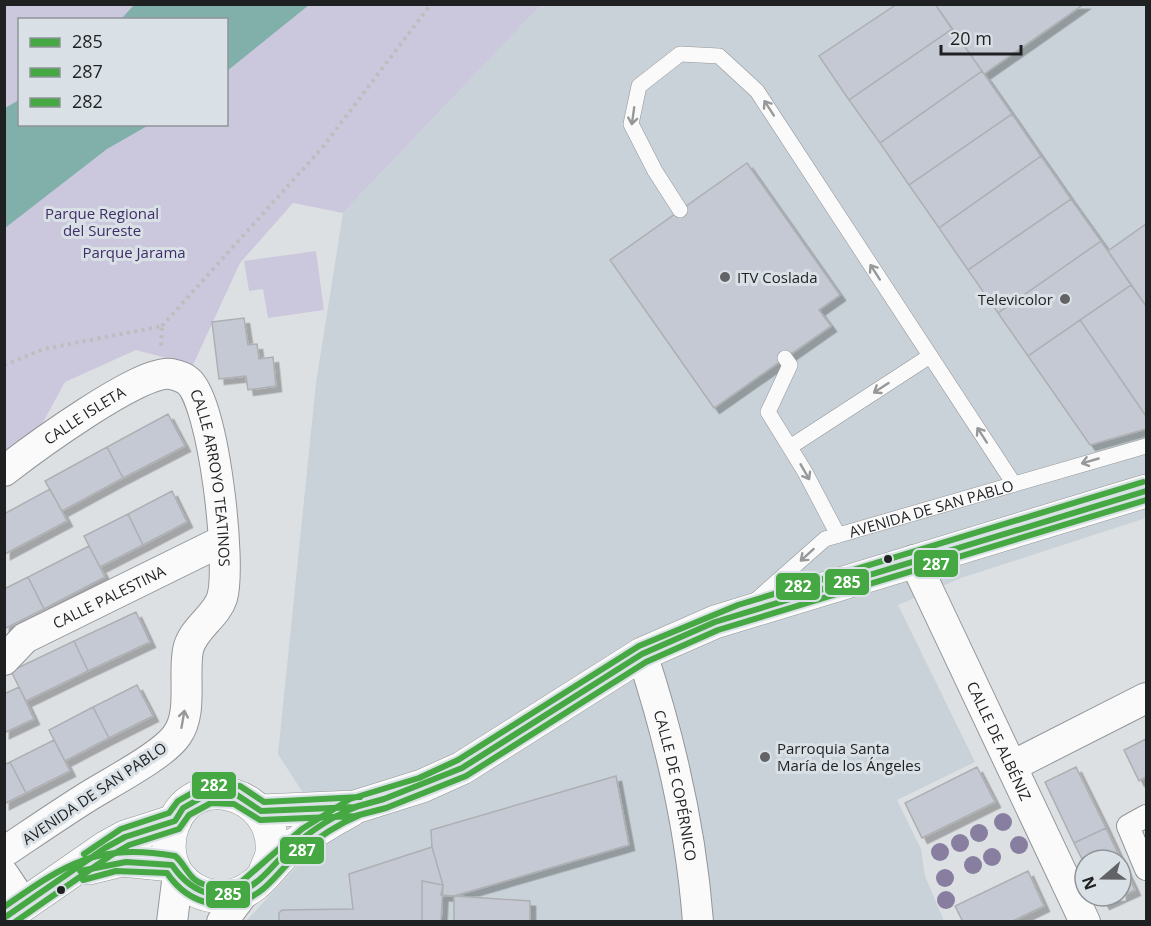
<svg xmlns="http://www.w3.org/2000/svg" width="1151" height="926" viewBox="0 0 1151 926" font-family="'Open Sans',sans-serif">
<defs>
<filter id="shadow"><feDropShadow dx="5.5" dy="5.5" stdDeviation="0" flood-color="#0004"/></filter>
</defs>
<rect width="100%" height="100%" fill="#dde0e3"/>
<path fill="#c9d2d8" d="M541,5H1146V518L961,578L898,605L975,762L897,800L921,849L925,876L944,921L245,922L317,845L303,793L278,754L316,383L343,213Z"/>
<path fill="#cbc8de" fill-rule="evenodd" d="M5,5H541L343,213L293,203L240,263L193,365L136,350L65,382L35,437L5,457ZM20,20H226V124H20Z
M316,251L324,310L268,318L263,289L249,291L244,261Z"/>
<path fill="#81b0ab" d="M135,4H309V5L227,71L226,20L121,19Z
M19,100L20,124L149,125L107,149L5,228V108Z"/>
<path fill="#c5c9d4" stroke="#adafb2" stroke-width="1.5" filter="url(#shadow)" d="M897,4H935L952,29L849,100L819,56Z
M935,4H1084L984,74Z
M952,29L982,71L880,143L849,100Z
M982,71L1012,114L909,185L880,143Z
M1012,114L1041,156L939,228L909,185Z
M1041,156L1071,199L968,270L939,228Z
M747,163L840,295L819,310L831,326L714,408L610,260Z
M1071,199L1101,241L998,313L968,270Z
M1146,224V306L1108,251Z
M1101,241L1131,285L1028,356L998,313Z
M1131,285L1146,306V416L1080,320Z
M244,318L248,345L257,344L259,359L273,357L276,386L248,390L246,376L219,379L212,322Z
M1080,320L1146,416V429L1090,445L1028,356Z
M168,414L185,446L123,478L107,447Z
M107,447L123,478L62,511L45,481Z
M50,489L67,521L5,554L4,514Z
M172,491L187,522L143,545L128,514Z
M128,514L143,545L100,567L84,536Z
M89,546L105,577L44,609L28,577Z
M28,577L44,609L4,629V589Z
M136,612L150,642L88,671L74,641Z
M74,641L88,671L26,701L11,671Z
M137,685L153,716L109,738L93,707Z
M19,687L34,719L4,733V694Z
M93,707L109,738L65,761L49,730Z
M1146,739V777L1139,781L1124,750Z
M54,740L70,771L26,793L10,762Z
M10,762L26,793L4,804V765Z
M977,767L995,802L922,838L905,803Z
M1076,767L1106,828L1074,843L1045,782Z
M616,776L629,845L454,896L441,895L443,885L432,847L431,830Z
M1106,828L1121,860H1085V865L1074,843Z
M432,847L443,885L422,881V922H279V913L282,910L353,909L349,874Z
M1121,860L1135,890L1104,904L1100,896H1121Z
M1028,871L1044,906L1011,922H963L955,906Z
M422,881L443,885L441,922H422Z
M454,896L530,901V922H454Z"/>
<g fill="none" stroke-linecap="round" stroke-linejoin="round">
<defs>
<g id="service">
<path d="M680,210L655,171L631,124L639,86L680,54L719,56L757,91L1014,484"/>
<path d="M785,358L790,365L768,412L805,472L838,535"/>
<path d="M790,447L930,356"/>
<path id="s1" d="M755,601L825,539L1146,446"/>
</g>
<path id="pedestrian" d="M1146,816L1128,826L1146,869"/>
<g id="minor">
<path id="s2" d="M4,471C30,451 142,368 171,374C176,375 185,378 188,381C214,402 232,566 222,598C216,617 192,629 188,650C183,676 193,713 177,735C163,756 107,784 84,799C57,816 31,834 4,852"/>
<path id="s3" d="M914,560L1085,922"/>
<path id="s4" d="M642,654C671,742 691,829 698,922"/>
<path id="s5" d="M4,660L25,638L222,541"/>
<path d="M1012,766L1146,698"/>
<path d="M4,875L24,905"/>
<path d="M172,922L178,874"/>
<path d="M222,922L245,891"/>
</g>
<path id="tertiary" d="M261,811L355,807L422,786L462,768L642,654L715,622L1146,491
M89,868L122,860L172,865
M265,872C267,866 272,858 272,851C276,794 197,769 174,822C167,839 167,860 178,875C196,899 230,904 254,885C267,875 276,860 289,849C309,834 329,822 351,810
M4,918L105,848L125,837L175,821"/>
</defs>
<use href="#service" stroke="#939698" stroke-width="16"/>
<use href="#pedestrian" stroke="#939698" stroke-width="24"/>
<use href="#minor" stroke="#939698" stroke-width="32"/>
<use href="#tertiary" stroke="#939698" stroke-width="34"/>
<path stroke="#bcbebe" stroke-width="4" stroke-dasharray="3 4.5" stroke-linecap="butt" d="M162,326L322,148L431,4
M4,365L44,349L162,326L161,348"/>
<use href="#service" stroke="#fafafb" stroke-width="15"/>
<use href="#pedestrian" stroke="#fafafb" stroke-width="22"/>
<use href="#minor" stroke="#fafafb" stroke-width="30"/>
<use href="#tertiary" stroke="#fafafb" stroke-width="33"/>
<defs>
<path id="bus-1" d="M80,871L126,862L172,865C193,896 228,907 259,880C271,870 280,857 292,847C312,830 334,815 359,806
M4,918L105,848L125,837L175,821L183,808L208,794L237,795L261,811L355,807L384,799L462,768L642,654L715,622L1146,491"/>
<path id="bus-2" d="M83,880L116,871L167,873C190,907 231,915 263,889C275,879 284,866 296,856C315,839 338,824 362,814
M15,922L110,856L129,845L179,829L189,815L211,803L234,804L260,820L355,816L386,808L466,776L646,662L718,630L1146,500"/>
<path id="bus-3" d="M84,854L121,829L169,813L178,801L206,785L240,786L264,802L360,797
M4,907C67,863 97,843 175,856C183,862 186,872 194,879C205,889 227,887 240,883L302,829L350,799L419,778L458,760L639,646L738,605L1143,482"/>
</defs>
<use href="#bus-1" stroke="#dae1e6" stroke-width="10"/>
<use href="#bus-2" stroke="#dae1e6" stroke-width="10"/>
<use href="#bus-3" stroke="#dae1e6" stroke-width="10"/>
<use href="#bus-1" stroke="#46a843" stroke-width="6"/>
<use href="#bus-2" stroke="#46a843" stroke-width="6"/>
<use href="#bus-3" stroke="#46a843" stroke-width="6"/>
</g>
<g fill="#877ea0">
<circle cx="1003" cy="822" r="9"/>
<circle cx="979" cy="833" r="9"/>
<circle cx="960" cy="843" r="9"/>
<circle cx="1019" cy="845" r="9"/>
<circle cx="940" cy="852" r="9"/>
<circle cx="992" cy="857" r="9"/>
<circle cx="973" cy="865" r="9"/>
<circle cx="945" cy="878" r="9"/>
<circle cx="946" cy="900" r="9"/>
</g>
<defs><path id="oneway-shaft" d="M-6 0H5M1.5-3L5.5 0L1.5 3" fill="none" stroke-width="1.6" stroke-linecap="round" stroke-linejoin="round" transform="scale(1.5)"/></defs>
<g stroke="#979899">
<use href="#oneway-shaft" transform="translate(769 108) rotate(-123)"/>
<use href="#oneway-shaft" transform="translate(633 116) rotate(98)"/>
<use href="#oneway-shaft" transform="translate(875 272) rotate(-123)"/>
<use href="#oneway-shaft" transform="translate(881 388) rotate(147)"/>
<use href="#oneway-shaft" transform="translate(982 435) rotate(-123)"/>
<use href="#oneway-shaft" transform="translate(1090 461) rotate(164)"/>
<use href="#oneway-shaft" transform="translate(805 472) rotate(60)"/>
<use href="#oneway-shaft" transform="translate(807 555) rotate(138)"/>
<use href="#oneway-shaft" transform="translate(183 719) rotate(-80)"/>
</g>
<g fill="#616366" stroke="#dae1e6" stroke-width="2">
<circle cx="725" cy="277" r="6"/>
<circle cx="1065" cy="299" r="6"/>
<circle cx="765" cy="757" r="6"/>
</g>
<g fill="#1e2022" stroke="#dae1e6" stroke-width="2">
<circle cx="888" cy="559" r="5"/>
<circle cx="61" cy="890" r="5"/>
</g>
<g text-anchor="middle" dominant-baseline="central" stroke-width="6" stroke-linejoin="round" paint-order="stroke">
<g font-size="15" fill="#402e69" stroke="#dae1e6">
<text x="102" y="213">Parque Regional<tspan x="102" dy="17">del Sureste</tspan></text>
<text x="134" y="252">Parque Jarama</text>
</g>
<g font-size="15" fill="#1e2022" stroke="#dae1e6" text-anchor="start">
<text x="737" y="277">ITV Coslada</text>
<text x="1053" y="299" text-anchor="end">Televicolor</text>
<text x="777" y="748">Parroquia Santa<tspan x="777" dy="17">María de los Ángeles</tspan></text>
</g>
<g font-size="15" fill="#1e2022" stroke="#dae1e6">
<text stroke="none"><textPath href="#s2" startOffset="98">CALLE ISLETA</textPath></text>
<text stroke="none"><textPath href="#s2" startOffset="315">CALLE ARROYO TEATINOS</textPath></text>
<text stroke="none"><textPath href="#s1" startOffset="204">AVENIDA DE SAN PABLO</textPath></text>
<text stroke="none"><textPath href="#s5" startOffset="124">CALLE PALESTINA</textPath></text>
<text stroke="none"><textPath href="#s3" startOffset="200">CALLE DE ALBÉNIZ</textPath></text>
<text stroke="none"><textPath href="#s4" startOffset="136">CALLE DE COPÉRNICO</textPath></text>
<text transform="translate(94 793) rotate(-34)">AVENIDA DE SAN PABLO</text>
</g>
</g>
<g stroke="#dae1e6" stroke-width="2">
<rect x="913" y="549" width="46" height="29" rx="6" fill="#46a843"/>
<rect x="824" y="568" width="46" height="28" rx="6" fill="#46a843"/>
<rect x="775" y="572" width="46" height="29" rx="6" fill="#46a843"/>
<rect x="191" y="771" width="46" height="29" rx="6" fill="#46a843"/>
<rect x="279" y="836" width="46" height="29" rx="6" fill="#46a843"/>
<rect x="205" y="880" width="46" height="29" rx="6" fill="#46a843"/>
</g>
<g font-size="16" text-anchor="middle" font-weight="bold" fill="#fff">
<text x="936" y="570">287</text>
<text x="847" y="588">285</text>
<text x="798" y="592">282</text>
<text x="214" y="791">282</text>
<text x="302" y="856">287</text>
<text x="228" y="900">285</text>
</g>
<rect width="1151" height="926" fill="none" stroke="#1e2022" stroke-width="12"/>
<rect x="18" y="18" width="210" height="108" fill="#dae1e6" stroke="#8f9498" stroke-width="1.5"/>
<rect x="30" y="38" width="30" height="9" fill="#46a843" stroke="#8f9498" stroke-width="1.5"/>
<text x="72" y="48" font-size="18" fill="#1e2022">285</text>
<rect x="30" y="68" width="30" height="9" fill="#46a843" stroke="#8f9498" stroke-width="1.5"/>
<text x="72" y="78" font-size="18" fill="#1e2022">287</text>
<rect x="30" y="98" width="30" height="9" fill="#46a843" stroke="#8f9498" stroke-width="1.5"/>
<text x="72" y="108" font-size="18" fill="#1e2022">282</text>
<g transform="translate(1103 878) rotate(250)"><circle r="28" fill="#dae1e6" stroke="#8f9498" stroke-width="1.5"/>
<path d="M0-4.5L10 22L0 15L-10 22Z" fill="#616366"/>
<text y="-9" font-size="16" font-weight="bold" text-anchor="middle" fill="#1e2022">N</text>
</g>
<path d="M941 45v9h80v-9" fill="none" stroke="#1e2022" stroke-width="3"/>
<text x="950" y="45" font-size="18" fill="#1e2022" stroke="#dae1e6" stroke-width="4.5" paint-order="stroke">20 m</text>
</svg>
